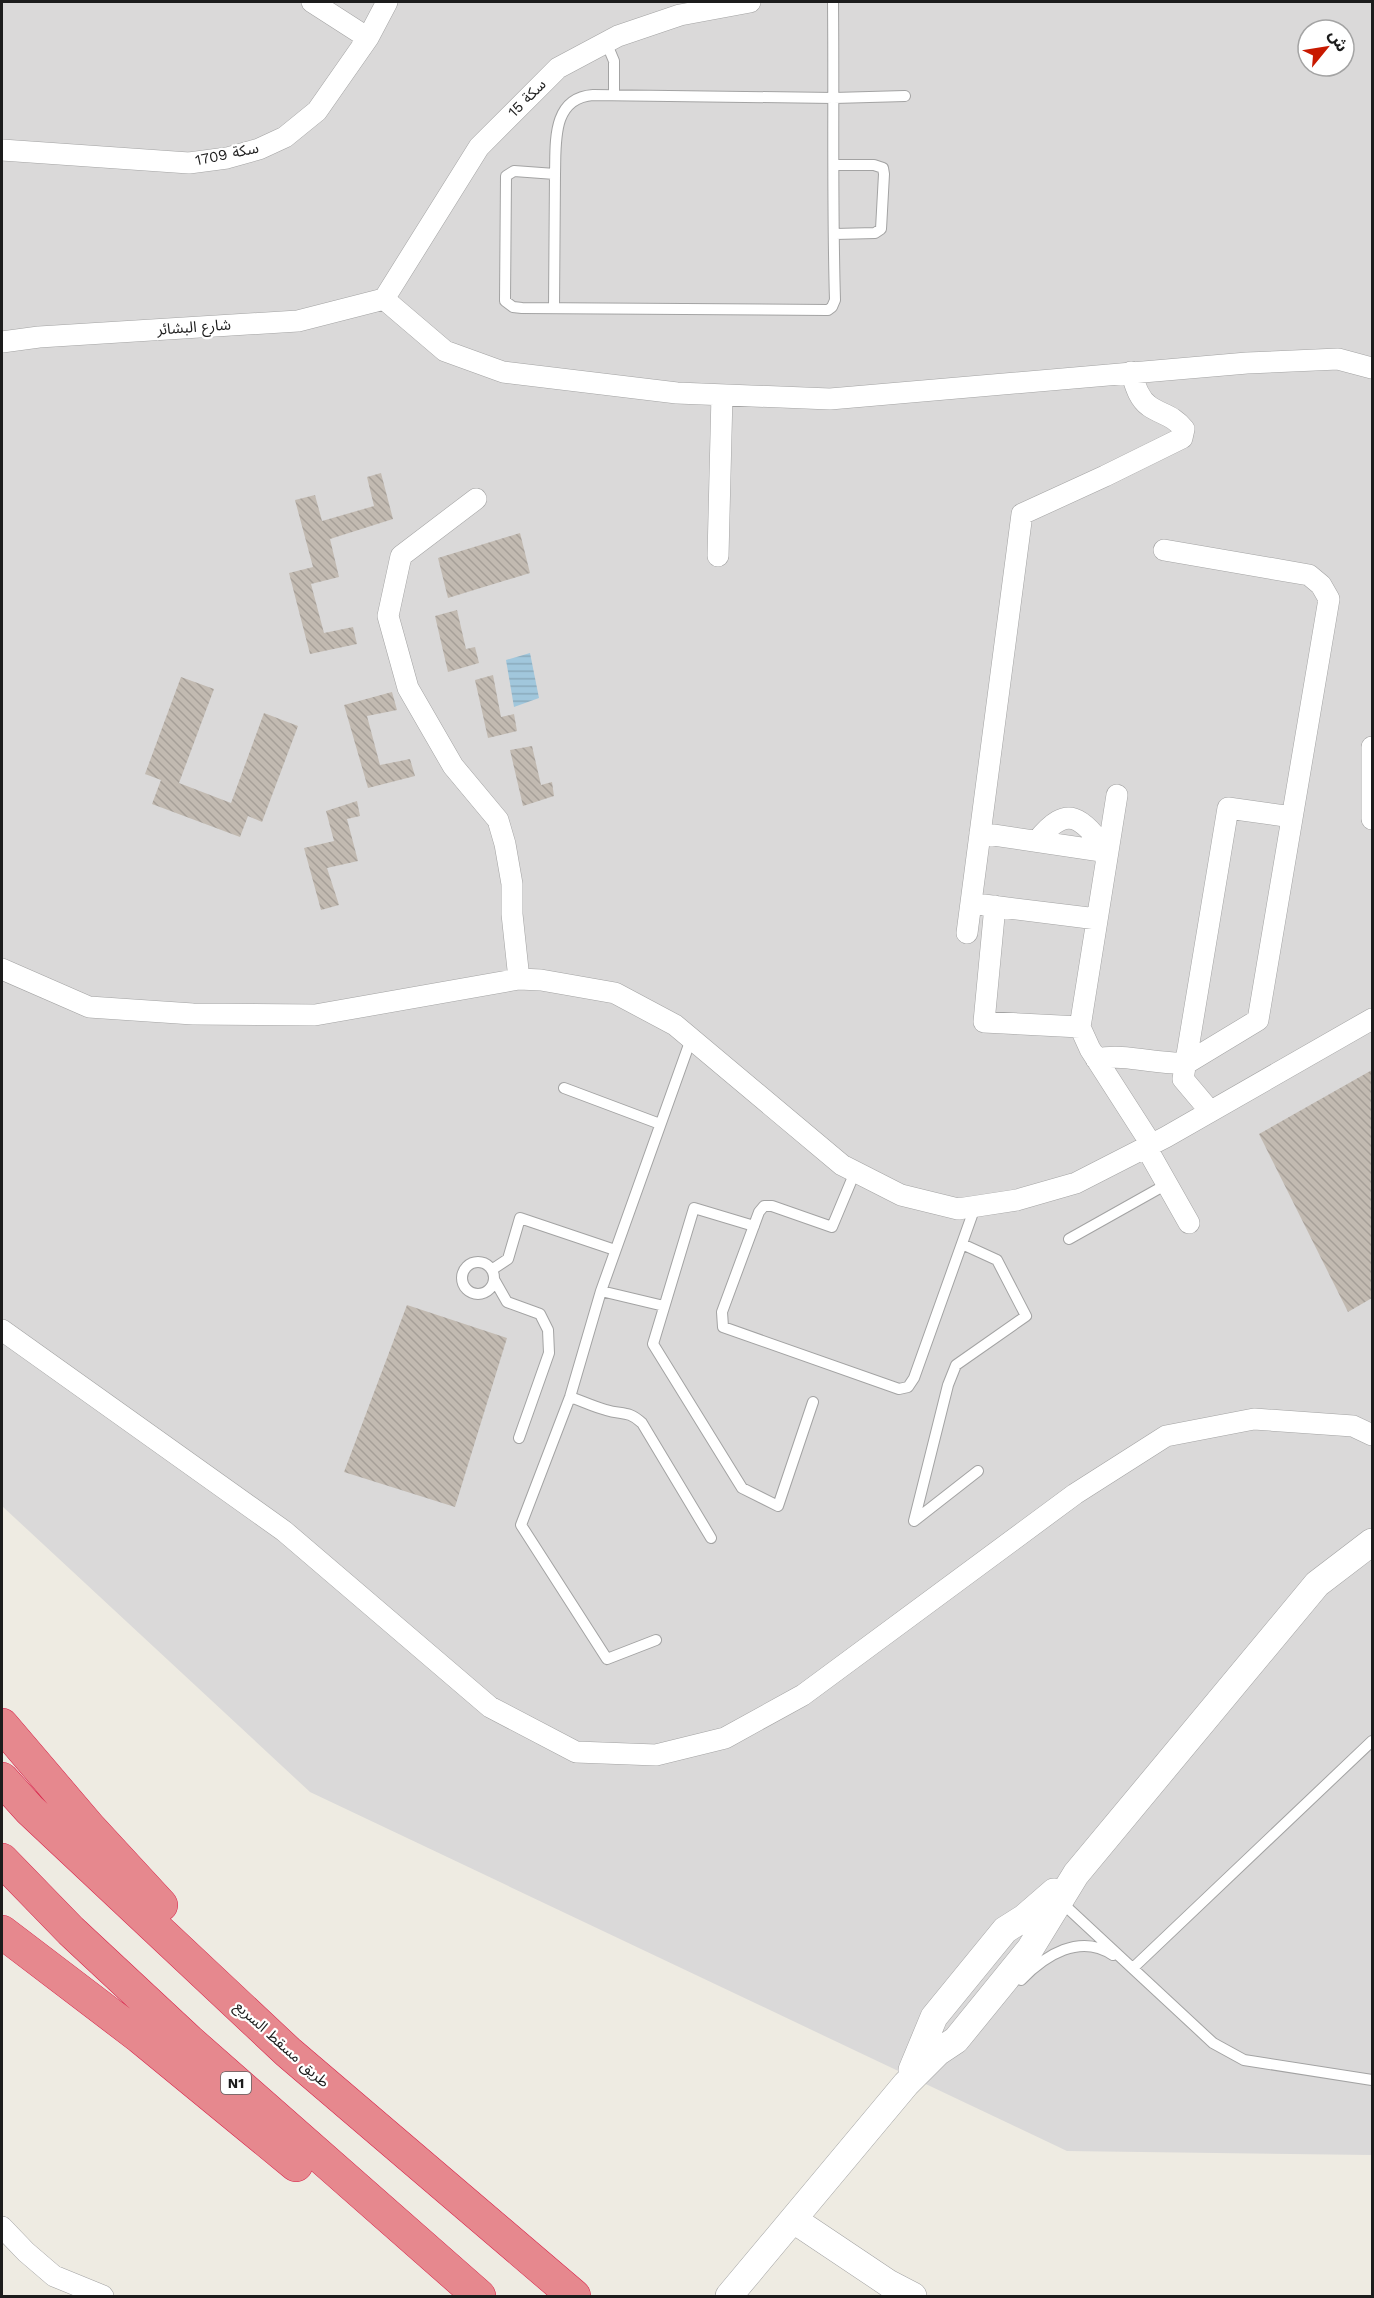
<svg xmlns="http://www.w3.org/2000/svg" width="1374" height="2298" viewBox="0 0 1374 2298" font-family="'Work Sans','Noto Sans Arabic',sans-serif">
<defs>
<pattern id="water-rules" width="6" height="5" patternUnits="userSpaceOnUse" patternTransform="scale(1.5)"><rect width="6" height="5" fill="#a1c7dc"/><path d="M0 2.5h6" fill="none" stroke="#8aaabc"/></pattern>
<pattern id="building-back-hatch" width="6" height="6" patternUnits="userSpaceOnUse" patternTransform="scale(1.5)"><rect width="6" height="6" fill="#c2bab1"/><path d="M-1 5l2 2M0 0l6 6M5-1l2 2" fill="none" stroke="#a69f98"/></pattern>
</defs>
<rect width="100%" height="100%" fill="#eeebe2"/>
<path fill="#dad9d9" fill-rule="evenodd" d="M2,2H1372V2155L1067,2151L310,1792L2,1506ZM1308,30H1344V66H1308Z"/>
<path fill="url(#water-rules)" d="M530,653L539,698L514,707L506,660Z"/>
<path fill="url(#building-back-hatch)" d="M381,473L393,519L330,539L339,577L311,584L324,633L353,627L357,644L310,654L289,573L313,567L295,500L315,495L322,521L374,506L367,477Z
M520,533L530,573L448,598L438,558Z
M457,610L466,649L475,647L479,663L448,672L435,616Z
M493,675L501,717L514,714L517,731L488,738L475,680Z
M181,677L214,689L179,783L231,803L264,713L298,726L262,822L248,816L240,837L152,804L161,780L145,774Z
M392,692L397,710L367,716L380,765L410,759L415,776L368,788L344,705Z
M532,746L541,785L552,782L554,796L523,806L510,750Z
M357,801L360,816L347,819L358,861L327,868L339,905L321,910L304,848L334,841L326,811Z
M1372,1070V1298L1348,1312L1259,1134Z
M407,1305L507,1338L455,1507L344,1472Z"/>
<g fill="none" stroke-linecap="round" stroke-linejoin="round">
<defs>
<path id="service" d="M833,2C834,101 832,201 835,300L832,307L828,310L522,308L513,307L505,301L506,176L514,171L555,174C556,144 551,98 593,95L834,98L905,96
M606,42L614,61V95
M834,165H874L883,168L884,174L881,229L875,233L835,234
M554,308L555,174
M564,1088L660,1124
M855,1172L832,1227L772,1206H764L759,1212L722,1312L723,1327L899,1389L908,1387L914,1378L975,1207
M754,1226L694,1208L653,1344L742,1488L778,1506L813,1402
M1069,1239L1167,1184
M962,1244L997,1260L1026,1316L956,1365L948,1385L914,1521L978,1471
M462 1278a16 16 0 1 1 32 0a16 16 0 1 1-32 0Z
M493,1269L508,1259L520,1218L615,1250
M495,1281L507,1302L540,1314L548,1330L549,1353L519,1438
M601,1291L664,1306
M570,1397C582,1401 594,1407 606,1410C622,1415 628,1410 642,1423L711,1538
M656,1640L607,1659L521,1525L570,1397L601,1291L691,1039
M1059,1900L1213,2043L1244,2060L1372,2080
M1133,1968L1372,1741
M1021,1980C1045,1955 1080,1933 1113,1955"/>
<path id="minor" d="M312,2L368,38
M2,150L189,163L227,158L259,149L285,137L317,111L368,38L387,2
M384,299L445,351L503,372L677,393L830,399L1247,363L1338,359L1372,368
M384,299L479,147L558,68L618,36L680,15L750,2
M2,342L39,337L298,321L384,299
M476,499L401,556L388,616L408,688L453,766L498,820L505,844L512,884V914L519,979
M718,556L722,395
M1372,747V819
M1117,795L1080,1027L1090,1049L1151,1144
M980,833L1108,852C1082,819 1069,801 1037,841
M984,905L1097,919
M995,906L984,1022L1080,1027
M967,933L1022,514L1105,476L1182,438L1184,429C1173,415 1162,415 1149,406C1138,398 1135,384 1131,372
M2,969L89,1007L193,1014L315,1015L519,979L541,980L615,993L675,1025L842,1165L901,1195L958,1209L1017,1200L1076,1183L1166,1137L1372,1019
M1096,1059C1127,1053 1156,1065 1187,1063L1258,1020L1329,599L1321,585L1309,575L1164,550
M1210,1111L1183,1079L1228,808L1292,817
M1146,1147L1189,1223
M2,1330L284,1531L490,1707L576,1752L656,1755L725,1738L803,1695L1075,1494L1166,1436L1254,1419L1353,1426L1372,1435
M2,2227L26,2252L54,2276L103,2296"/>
<path id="tertiary" d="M912,2070L934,2017L1005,1930L1024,1918L1054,1892
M794,2220L888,2283L913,2296
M729,2296L906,2084L938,2052L956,2040L1030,1949L1076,1874L1317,1584L1372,1542"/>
<path id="motorway" d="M2,1725L89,1827L161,1905
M2,1779L30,1810L288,2052L574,2296
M2,1860L71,1931L189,2041L479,2296
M2,1932L140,2037L296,2165"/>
</defs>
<use href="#service" stroke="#a3a3a3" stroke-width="12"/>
<use href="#minor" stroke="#a3a3a3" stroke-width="22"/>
<use href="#tertiary" stroke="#a3a3a3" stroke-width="28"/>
<use href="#motorway" stroke="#d8234a" stroke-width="34"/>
<use href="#service" stroke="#fff" stroke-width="10"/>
<use href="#minor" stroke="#fff" stroke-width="21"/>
<use href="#tertiary" stroke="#fff" stroke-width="27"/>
<use href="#motorway" stroke="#e6888e" stroke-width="33"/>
</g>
<g text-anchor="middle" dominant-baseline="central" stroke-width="4.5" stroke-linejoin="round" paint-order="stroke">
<rect fill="#fff" stroke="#606060" stroke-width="1.5" x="221" y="2072" width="30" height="22" rx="4.5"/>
<g font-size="14" font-weight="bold" fill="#1c1c1c">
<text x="236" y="2083">N1</text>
</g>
<g font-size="15" fill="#1c1c1c" stroke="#fff">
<text transform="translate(527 98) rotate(-45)">سكة 15</text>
<text transform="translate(227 154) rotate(-12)">سكة 1709</text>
<text transform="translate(194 327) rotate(-4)">شارع البشائر</text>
<text transform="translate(282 2044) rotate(42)">طريق مسقط السريع</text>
</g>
</g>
<rect width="1374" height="2298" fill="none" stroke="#1c1c1c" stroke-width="6"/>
<g transform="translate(1326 48) rotate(60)"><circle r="28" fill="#ffffff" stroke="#a4a4a4" stroke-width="1.5"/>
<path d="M0-4.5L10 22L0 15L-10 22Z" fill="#c81900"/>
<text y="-9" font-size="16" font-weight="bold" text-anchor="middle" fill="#1c1c1c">ش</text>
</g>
</svg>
